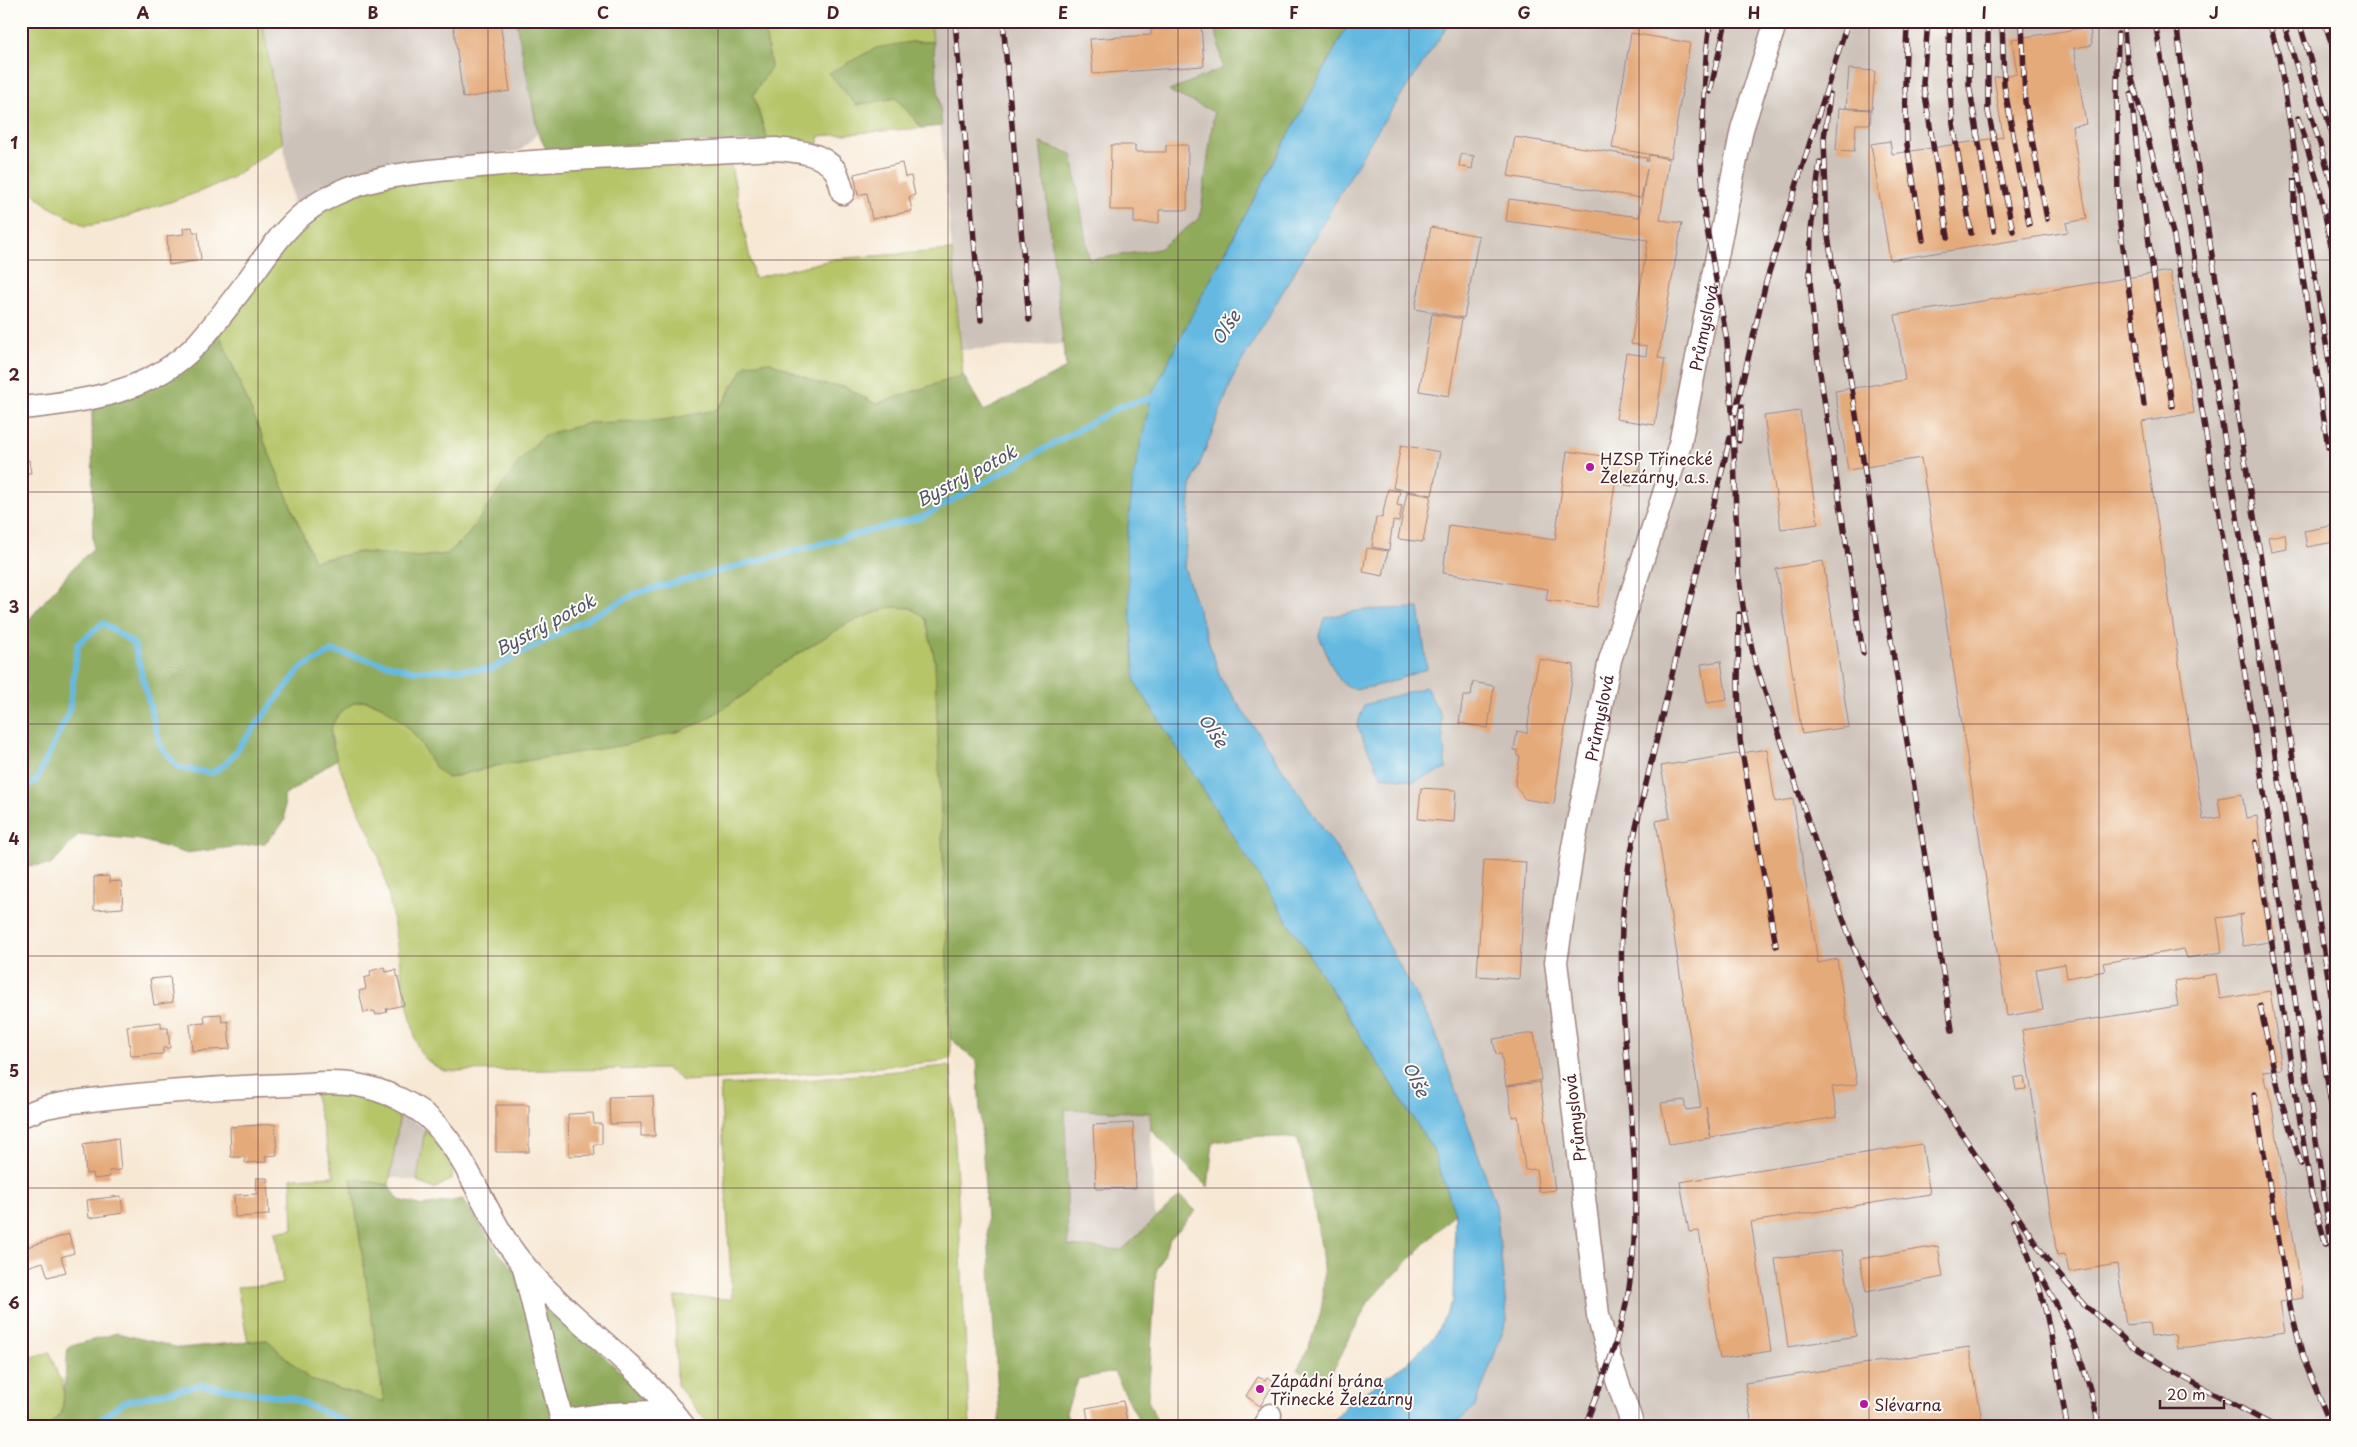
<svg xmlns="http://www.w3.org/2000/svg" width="2357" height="1447" viewBox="0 0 2357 1447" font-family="'Playpen Sans',sans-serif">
<rect width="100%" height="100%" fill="#fdfcf7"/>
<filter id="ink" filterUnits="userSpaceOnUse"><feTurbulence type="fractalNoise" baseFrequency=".02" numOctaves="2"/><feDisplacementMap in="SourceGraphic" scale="10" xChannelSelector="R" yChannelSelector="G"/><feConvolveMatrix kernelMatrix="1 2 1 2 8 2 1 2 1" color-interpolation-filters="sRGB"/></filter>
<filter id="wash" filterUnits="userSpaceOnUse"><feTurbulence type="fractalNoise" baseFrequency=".0096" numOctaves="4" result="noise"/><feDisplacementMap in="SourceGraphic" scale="20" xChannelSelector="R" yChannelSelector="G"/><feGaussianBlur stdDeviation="1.12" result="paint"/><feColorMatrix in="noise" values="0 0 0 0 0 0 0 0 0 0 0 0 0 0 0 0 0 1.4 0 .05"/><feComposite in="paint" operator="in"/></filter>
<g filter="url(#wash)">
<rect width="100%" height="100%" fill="#f7e8d4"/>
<path fill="#cdc2b9" d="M262,21H516L538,133L520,151L371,168L320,189L294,206Z
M931,21H1287L1223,68L1170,91L1214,112L1200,218L1159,249L1089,260L1072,155L1040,143L1063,344L961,350Z
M1451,21H2336V1426H1453L1475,1407L1507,1320L1496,1205L1434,1029L1337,849L1221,679L1184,567L1191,486L1235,373L1375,134Z
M1065,1109L1150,1113L1155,1219L1122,1250L1068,1246Z
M400,1113L425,1129L417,1181L390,1177Z"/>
<path fill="#b5c568" stroke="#80724a" d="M21,21H262L283,143L233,177L199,192L111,222L85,226L48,206L21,182Z
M753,21H931L933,42H911L856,105L896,98L922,128L819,136V145L768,141L753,95L771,67L766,37Z
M729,156L754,278L835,259L952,250L963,375L876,404L845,387L820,384L770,362L732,385L725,400L716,410L664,420L496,498L467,536L447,554L419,557L360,552L314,561L219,333L306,220L350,194L409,178Z
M890,607L911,608L926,619L935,661L951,1058L943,1061L789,1075L683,1081L667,1069L444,1071C435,1066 426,1061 420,1052C416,1044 414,1032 412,1023C397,969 396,914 380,860C367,818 337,778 331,734C329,722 343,706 354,703C377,695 399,718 414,734C426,748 432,769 448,778L500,765L623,745L702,722L751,690L775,668L848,623Z
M946,1066L951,1068L970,1426H710L677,1385L675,1297L732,1299L720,1085L787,1082Z
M314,1092L353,1095L400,1113L389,1185L351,1179L385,1403L310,1380L267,1340L248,1342L237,1287L283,1284L275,1232L293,1229L291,1178L334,1176Z
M425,1129C439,1142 454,1161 452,1179L434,1189L417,1181Z
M50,1352L58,1376L62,1380L64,1395L62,1413L48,1426H21V1360Z"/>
<path fill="#90aa5c" stroke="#6d6444" d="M516,21H753L766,37L771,67L753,95L768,141L658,143L547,151L538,133Z
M1287,21H1350L1198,303L1135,682L1432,1148L1455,1213L1369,1301L1328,1380L1297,1370C1307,1352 1317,1330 1321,1310C1331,1259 1309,1190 1298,1139L1261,1136L1213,1142L1208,1187L1151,1130L1150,1113L1065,1109L1068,1246L1122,1250L1180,1196L1196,1211L1170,1239L1156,1272L1148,1400L1159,1426H1142L1114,1372L1078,1379L1066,1412L1069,1426H1000L977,1062L950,1038L935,661L926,619L911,608L890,607L848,623L775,668L751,690L702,722L680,731L624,745L500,765L448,778C431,769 426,747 413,733C398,718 371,689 349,706C340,712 334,718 331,730C329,738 335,751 337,759L284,796L285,821L265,843L185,853L141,840L79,834L51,865L21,866V629L72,569L93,548L92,409L219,333L314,561L360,552L419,557L447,554L467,536L522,458L544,435L589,423L664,420L716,410L725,400L746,364L770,362L820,384L845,387L876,404L963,375L984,411L1066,368L1040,143L1072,154L1089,260L1159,249L1200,218L1214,112L1169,91L1223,68L1215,24Z
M911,42H933L942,126L922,128L896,98L856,105L829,73L876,48Z
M351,1178L389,1185L399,1200L423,1206L463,1199L499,1253L536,1293L625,1376L672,1426H48L62,1413L68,1347L117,1333L180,1348L267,1340L310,1380L384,1402Z"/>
<path fill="#65b9e1" stroke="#586c86" d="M1350,21H1451L1375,134L1235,373L1191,486L1184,567L1221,679L1337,849L1434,1029L1496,1205L1507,1320L1475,1407L1453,1426H1329L1346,1405L1407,1363L1434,1337L1453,1301L1455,1213L1432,1148L1135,682L1126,548L1133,478L1152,394L1198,303Z
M1419,608L1427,669C1410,674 1361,696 1346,686C1335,679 1325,649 1319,636L1324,618L1361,610Z
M1426,687L1441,716L1446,769L1413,781L1381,776L1357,726L1364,705Z"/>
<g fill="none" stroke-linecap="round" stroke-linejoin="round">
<path stroke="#65b9e1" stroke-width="6" d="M21,791L36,781L69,712L78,644L103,623L134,644L160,745L178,768L212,773L226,764L301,668L333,651L414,671L491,669L637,593L922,517L1121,406L1158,396
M92,1426L124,1402L200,1385L294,1399L355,1426"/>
</g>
<g id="blocks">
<path fill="#e5aa7a" d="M453,21H500L510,91L463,98Z
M1201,25L1204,66L1093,74L1090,39L1151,35V29Z
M2090,27L2092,45L2074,48L2086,124L2072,126L2087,219L2066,223L2068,232L1890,260L1871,144L1890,141L1892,154L2003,137L1994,77L2017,74L2012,39Z
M1631,33L1690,43L1671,158L1612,148Z
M1849,69L1875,71L1872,109L1846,108Z
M1839,108L1871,110L1870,124H1856L1854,151L1836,150Z
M1515,137L1647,158L1646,161H1648L1649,155L1669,159L1660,220L1682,223L1658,358L1665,359L1655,425L1616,419L1626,353L1646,356L1647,346L1631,344L1648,240L1506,221L1509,199L1639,217L1647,169L1641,198L1508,176Z
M1111,145H1135V152H1166V145H1188L1187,210H1159V223H1134V210H1110Z
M1461,154L1474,156L1472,169L1459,166Z
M902,163L905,177L911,176L915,195L909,197L912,211L872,219L867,193L858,195L854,174Z
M192,227L193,232H198L201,260L169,265L167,236L184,234L183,228Z
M1431,227L1479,236L1464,318L1415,309Z
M2170,271L2194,413L2142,422L2203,820L2221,817L2218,798L2242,794L2246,818L2257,816L2275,941L2243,946L2239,916L2244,914L2217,918L2222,952L2187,958L2184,949L2103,963L2105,971L2067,978L2065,964L2036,969L2043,1010L2007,1016L1921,458L1848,470L1835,391L1905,380L1895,315Z
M1432,314L1462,319L1449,396L1419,391Z
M1800,411L1818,524L1781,529L1764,416Z
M1401,445L1440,452L1432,495L1393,488Z
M1567,451L1610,457V453L1640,457L1639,471H1635L1632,486L1615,483L1597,607L1546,600L1548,589L1443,573L1449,525L1555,540Z
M29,460L31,473H21V461Z
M1388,489L1400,491L1397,505L1402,506L1399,522L1393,521L1389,550L1372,547L1376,517L1382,518Z
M1407,492L1431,496L1423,542L1398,539Z
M2331,526L2334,542L2307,547L2304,531Z
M2285,534L2287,549L2271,552L2268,537Z
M1367,548L1388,551L1383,576L1363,572Z
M1823,561L1849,727L1802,734L1776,569Z
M1539,659L1574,665L1554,804L1525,799L1515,785L1520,756H1517V750H1514L1517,731L1527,733L1530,709H1529Z
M1721,661L1727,700L1707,703L1701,664Z
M1473,682L1494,686L1488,728L1459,723L1463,696H1471Z
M1767,749L1775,802L1793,799L1818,963L1837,959L1857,1084L1832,1087L1837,1117L1711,1137L1706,1107L1710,1138L1669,1144L1661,1103L1684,1100L1686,1110L1701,1108L1656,821L1670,818L1661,766Z
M1421,788L1456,790L1454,822L1418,819Z
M1484,860L1526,862L1519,979L1477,976Z
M109,876V882L121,881L123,908L94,910V877Z
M385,967L386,972L396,970L404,1005L386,1009L387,1012L376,1015L375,1012L372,1011L364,1013L359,991L366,989L364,978L371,976L370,971Z
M2216,974L2220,999L2270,991L2282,1069L2263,1071L2266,1088H2269L2303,1298L2280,1302L2285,1332L2177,1349L2175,1334L2151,1337L2149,1323L2126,1325L2117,1264L2069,1272L2065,1254L2057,1255L2022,1030L2178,1006L2174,981Z
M170,977L173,1002L154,1005L150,979Z
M221,1014L222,1022L228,1021L230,1049L192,1051L190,1024L205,1023L204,1015Z
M161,1022V1028H168L170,1048H163V1054L131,1056L127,1026Z
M1534,1033L1541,1080L1506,1086L1501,1053L1496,1054L1493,1039Z
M21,1038H26L25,1053H21Z
M2024,1076L2026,1089L2016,1090L2014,1078Z
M1540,1082L1555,1190L1539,1192L1536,1169L1525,1170L1518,1116L1512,1117L1508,1086Z
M653,1096L655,1136H641V1123L610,1124L609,1097Z
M496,1105H529V1152H496Z
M593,1113L594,1124H602V1144H594L595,1155L569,1156L568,1114Z
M1133,1123L1136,1188L1096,1189L1093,1125Z
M275,1124L277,1155L265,1156L266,1162L245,1163V1157H231L230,1127Z
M118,1138L121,1170L109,1171L110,1177L94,1179L93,1173L86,1174L83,1144Z
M1922,1144L1930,1194L1751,1222L1771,1351L1720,1359L1699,1231L1689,1232L1680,1182Z
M256,1178H267L269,1215L235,1217L234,1195L257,1194Z
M121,1196L123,1213L89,1218L87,1200Z
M69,1234L74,1253L61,1257L66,1272L48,1277L43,1262L21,1269V1249Z
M1938,1246L1943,1277L1866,1292L1860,1259Z
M1842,1250L1856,1336L1788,1347L1775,1259Z
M1969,1347L1983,1426H1752L1745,1383Z
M1258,1377L1265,1380L1267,1377L1275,1382L1260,1406L1246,1396Z
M1123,1401L1128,1426H1089L1086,1408Z"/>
</g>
</g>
<g filter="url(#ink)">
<use href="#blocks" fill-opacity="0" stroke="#a08480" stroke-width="1"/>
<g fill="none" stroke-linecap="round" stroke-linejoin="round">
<defs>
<g id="street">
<path d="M21,408C85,402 154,392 199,342C217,322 233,300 249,279C269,251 289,220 320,202C368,173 425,172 480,166C578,157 676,154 775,149C796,151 821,152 835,170C839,176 841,186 843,193"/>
<path d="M21,1116L46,1107L73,1102C144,1093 216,1087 288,1085C311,1084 334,1081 357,1085C384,1090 417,1104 436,1125C472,1164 486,1219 521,1262C553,1300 593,1332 630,1366C649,1384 667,1405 684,1426"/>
<path d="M523,1264L562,1421"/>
<path d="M560,1426L562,1421L610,1414L672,1411"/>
<path d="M1264,1426L1270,1415"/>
<path id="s1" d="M1633,1426L1610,1360L1598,1315L1556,962L1573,847L1610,660L1680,444L1742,129L1776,21"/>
</g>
</defs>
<use href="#street" stroke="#a08480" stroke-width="25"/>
<use href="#street" stroke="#fff" stroke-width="22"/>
<defs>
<path id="rail" d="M955,21L981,320
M1003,21L1029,320
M1710,21L1706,57L1701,160L1705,218L1727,341L1733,425L1738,572L1744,613L1755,662L1816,844L1853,946L1885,1016L1935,1094L2050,1264L2085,1305L2131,1345L2185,1378L2274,1426
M1907,21L1905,83L1907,144L1923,240
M1928,21L1923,83L1948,237
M1950,21L1948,69L1953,124L1971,233
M1969,21V85L1994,231
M1988,21V111L2013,231
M2002,21L2004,84L2029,224
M2022,21L2025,102L2047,219
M2123,21L2127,60L2174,237L2268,817L2336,1275
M2155,21L2225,442L2336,1135
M2176,21L2183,75L2336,1026
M2269,21L2279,57L2336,404
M2283,21L2335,194
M2299,21L2336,148
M2324,21L2336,57
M2118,34L2117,90L2118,209L2144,405
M1710,92L1726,21
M1830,94L1824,138L1827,229L1952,1030
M2131,94L2141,186L2172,406
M2298,118L2320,190L2336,270
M1820,162L1811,230L1810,280L1815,340L1863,653
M2294,181V217L2328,447
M1735,414L1766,282L1848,21
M1739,441L1742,406
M1739,614L1738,683L1740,740L1776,946
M2256,842L2312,1197
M2260,1006L2280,1096L2301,1164
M2254,1094L2290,1306L2303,1358L2331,1426
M2311,1192L2326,1245
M2013,1221C2046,1283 2055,1357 2067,1426
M2038,1271C2069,1325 2086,1364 2099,1426
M1585,1426C1602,1381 1624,1329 1630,1281C1647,1163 1617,1045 1622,927C1625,862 1643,797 1658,734C1681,635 1706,537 1730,438"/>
</defs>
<use href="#rail" stroke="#4a1f2b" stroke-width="5.5"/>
<use href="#rail" stroke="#fdfcf7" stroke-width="4" stroke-dasharray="11" stroke-linecap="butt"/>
</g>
</g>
<path fill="none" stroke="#4a1f2b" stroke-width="1" stroke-opacity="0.55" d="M258,21V1426M488,21V1426M718,21V1426M948,21V1426M1178,21V1426M1409,21V1426M1639,21V1426M1869,21V1426M2099,21V1426M21,260H2336M21,492H2336M21,724H2336M21,956H2336M21,1188H2336"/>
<g fill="#b5179e" stroke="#fdfcf7" stroke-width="2">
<circle cx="1590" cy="467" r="5"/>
<circle cx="1260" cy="1389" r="5"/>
<circle cx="1864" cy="1404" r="5"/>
</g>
<g text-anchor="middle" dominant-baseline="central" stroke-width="4" stroke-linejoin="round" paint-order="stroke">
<g font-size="16" fill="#4a1f2b" stroke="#fdfcf7">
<text stroke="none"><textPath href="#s1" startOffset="1125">Průmyslová</textPath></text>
<text stroke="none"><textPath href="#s1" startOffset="720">Průmyslová</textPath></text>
<text transform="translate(1574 1118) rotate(-97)">Průmyslová</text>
</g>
<g font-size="16" fill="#4a1f2b" stroke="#fdfcf7" text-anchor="start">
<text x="1600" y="458">HZSP Třinecké<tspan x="1600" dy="18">Železárny, a.s.</tspan></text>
<text x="1270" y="1380">Zápádní brána<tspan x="1270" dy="18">Třinecké Železárny</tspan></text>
<text x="1874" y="1404">Slévarna</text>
</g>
<g font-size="18" font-style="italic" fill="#53556b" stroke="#fdfcf7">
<text transform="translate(1225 327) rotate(-56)">Olše</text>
<text transform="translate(966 475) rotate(-28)">Bystrý potok</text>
<text transform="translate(545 624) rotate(-28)">Bystrý potok</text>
<text transform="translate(1214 730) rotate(56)">Olše</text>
<text transform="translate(1417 1079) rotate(64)">Olše</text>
</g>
</g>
<rect width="2357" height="1447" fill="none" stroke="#fdfcf7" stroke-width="55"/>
<path d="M2160 1400v8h64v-8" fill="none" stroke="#4a1f2b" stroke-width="2.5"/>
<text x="2167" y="1400" font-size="15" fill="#4a1f2b" stroke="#fdfcf7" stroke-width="4" paint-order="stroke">20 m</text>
<rect x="28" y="28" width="2302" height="1392" fill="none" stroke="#4a1f2b" stroke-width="2"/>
<g font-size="16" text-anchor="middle" font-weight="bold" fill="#4a1f2b">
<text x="143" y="19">A</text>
<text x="373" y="19">B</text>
<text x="603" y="19">C</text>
<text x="833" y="19">D</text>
<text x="1063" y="19">E</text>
<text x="1294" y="19">F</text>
<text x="1524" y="19">G</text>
<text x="1754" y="19">H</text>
<text x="1984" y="19">I</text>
<text x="2214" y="19">J</text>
<text x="14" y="149">1</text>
<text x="14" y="381">2</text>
<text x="14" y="613">3</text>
<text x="14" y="845">4</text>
<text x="14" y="1077">5</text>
<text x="14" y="1309">6</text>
</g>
</svg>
